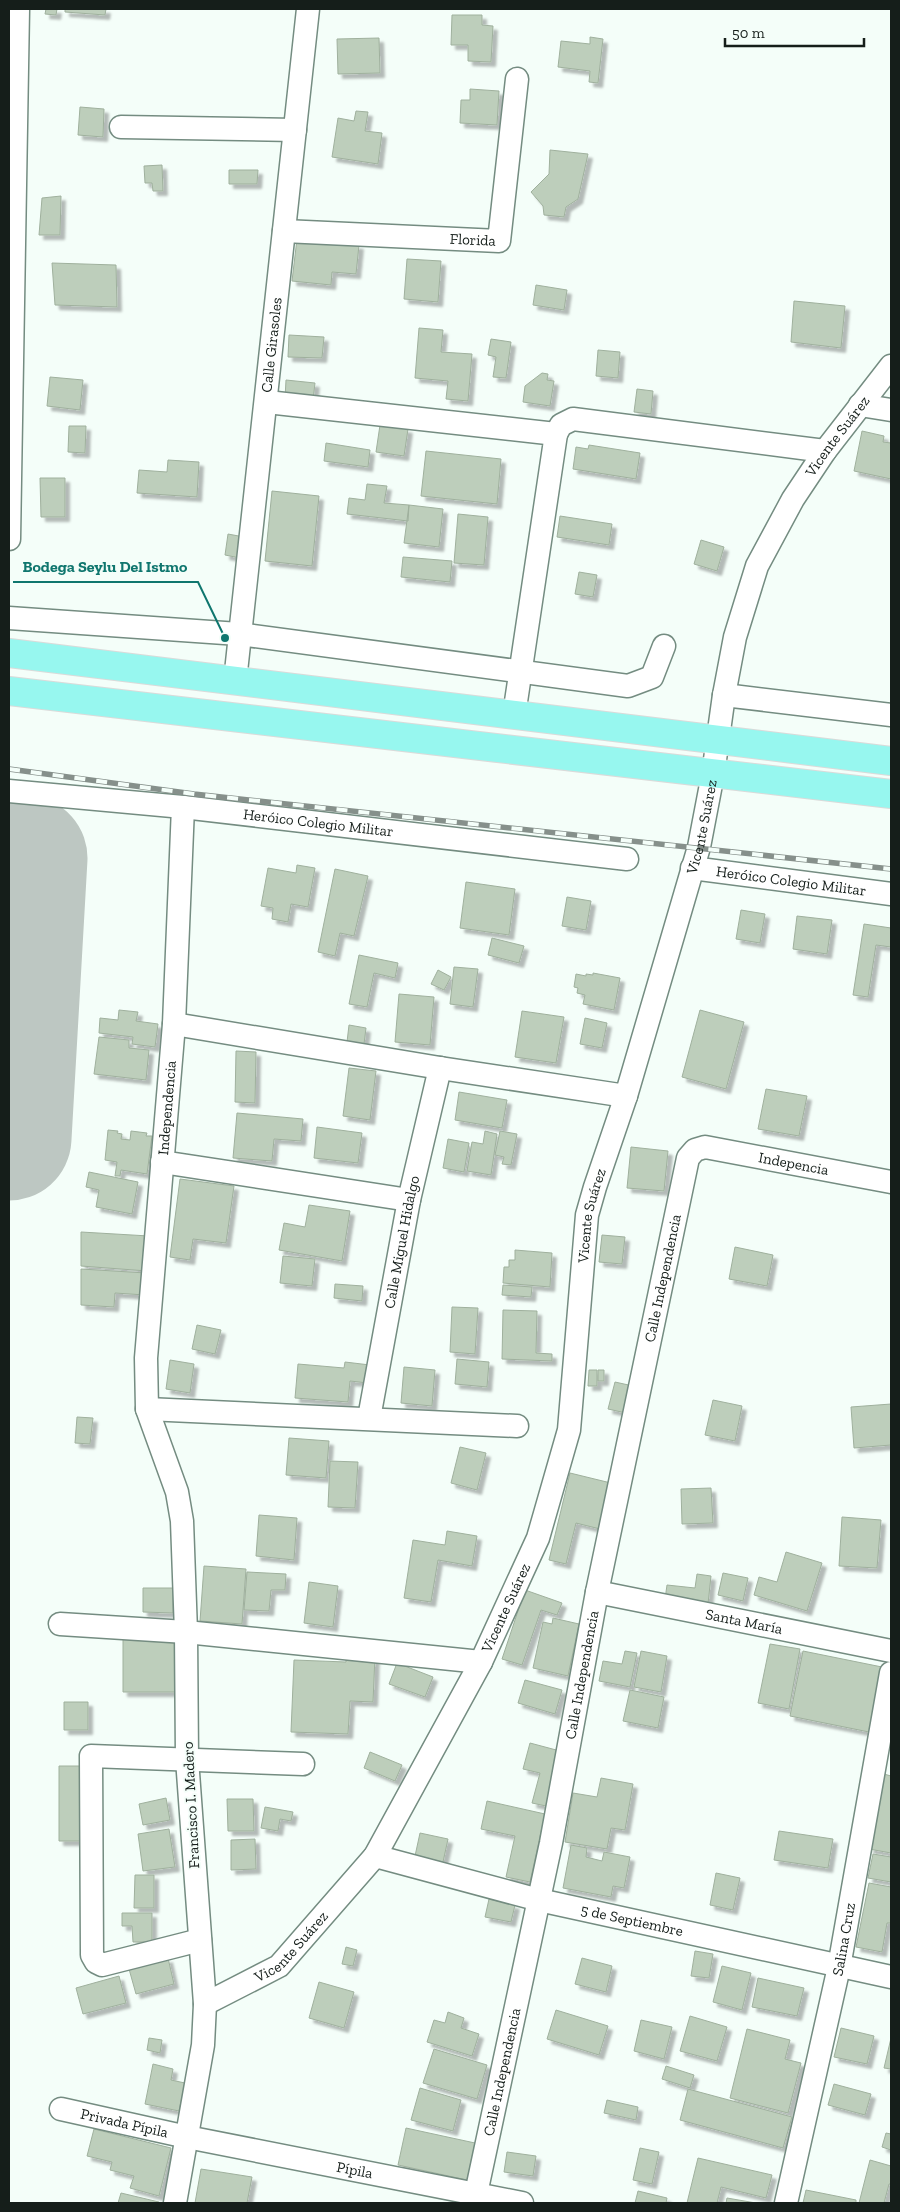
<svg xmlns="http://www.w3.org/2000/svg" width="900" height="2212" viewBox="0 0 900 2212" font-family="'Zilla Slab',serif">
<defs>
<filter id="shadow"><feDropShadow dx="4.5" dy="4.5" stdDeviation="1" flood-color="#0004"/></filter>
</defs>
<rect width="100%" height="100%" fill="#f4fef9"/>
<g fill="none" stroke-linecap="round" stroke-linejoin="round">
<path stroke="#bdc7c2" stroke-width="125" d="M9,1138L25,858"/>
</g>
<path fill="#bdcebb" stroke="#9fb09d" filter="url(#shadow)" d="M46,9H57L56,15L45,14Z
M65,9H106L105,15L65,12Z
M452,15H482V25L493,26L491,62L468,61V45H451Z
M590,37L603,39L598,83L589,82L590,71L558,67L561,41L590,44Z
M379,38L380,73L338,74L337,39Z
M470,89L499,91L497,125L460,123L461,100H470Z
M80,107L104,109L103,137L78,135Z
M356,111L368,112L365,131L382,133L378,164L332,157L338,118L354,121Z
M550,150L588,154L578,199L566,207L564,217L544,215L543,206L531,192L549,174Z
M162,165L163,191H153L152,183H145L144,166Z
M229,170H258L257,184H229Z
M61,196L60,235H39L42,198Z
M297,239L359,245L356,274L332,272L331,285L292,281Z
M407,259L441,261L438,302L404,299Z
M52,263L116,265L117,307L55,305Z
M536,285L567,290L564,310L533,305Z
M794,301L845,306L841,348L791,342Z
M419,328L443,330L441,352L472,354L468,401L446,399L448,381L415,378Z
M289,335L324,337L322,358L288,357Z
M491,339L511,342L506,378L493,377L496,357L488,355Z
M598,350L620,352L618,378L596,376Z
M542,373L548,374L547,380L554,381L550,406L523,402L525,386Z
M50,377L83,380L80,410L47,406Z
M286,380L315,383L313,400L285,398Z
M637,389L653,391L651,414L634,412Z
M380,425L408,429L404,456L376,452Z
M69,426H86L85,453L68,452Z
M862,431L884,436L883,442L891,443V479L854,471Z
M326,443L370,450L368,467L324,461Z
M589,445L640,453L636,479L573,469L576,447L588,449Z
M426,451L501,459L497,504L421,496Z
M168,460L199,462L197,497L137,493L139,470L167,472Z
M40,478H65V517H41Z
M367,484L387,486L384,503L409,505L408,521L347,514L349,498L365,500Z
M272,491L319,496L312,566L265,561Z
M409,505L443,509L439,547L404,543Z
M458,514L488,517L484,565L454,563Z
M560,516L612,524L609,545L557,537Z
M228,534L244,537L240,558L225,555Z
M701,540L724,547L717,571L694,564Z
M403,557L452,561L450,582L401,577Z
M579,572L597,575L593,597L575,594Z
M297,865L315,868L308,907L291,904L288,922L272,919L273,908L261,906L268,868L296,873Z
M335,869L368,876L354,936L340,933L335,956L318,952Z
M466,882L515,889L509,935L460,928Z
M567,897L591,901L586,930L562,926Z
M741,910L765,914L760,943L736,939Z
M797,916L832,920L827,954L793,949Z
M864,924L891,928V947L876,945L868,997L853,995Z
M492,938L524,946L519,963L488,955Z
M359,955L398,963L395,978L374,973L367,1007L349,1004Z
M454,967L478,969L473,1007L450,1004Z
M438,970L451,977L444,990L431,984Z
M593,973L620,978L614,1010L583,1004L585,995L577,993L578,988L574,987L576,974L586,976V974L593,975Z
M399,994L434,997L430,1045L395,1042Z
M119,1010L138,1012L136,1021L158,1024L155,1047L132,1044L133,1037L99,1033L100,1018L118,1020Z
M700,1010L744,1022L726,1089L682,1077Z
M522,1011L564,1017L556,1063L515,1057Z
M585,1018L607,1023L602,1048L580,1044Z
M349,1025L366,1028L364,1044L347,1042Z
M99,1037L129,1040V1048L149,1050L146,1080L94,1074Z
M236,1051L256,1052L255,1103L235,1102Z
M349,1068L376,1071L370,1120L343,1116Z
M766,1089L807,1096L799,1136L758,1129Z
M459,1092L507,1100L502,1128L455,1120Z
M237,1113L303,1119L301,1141L274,1139L272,1161L233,1158Z
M317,1127L362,1133L358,1163L314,1158Z
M108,1130L118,1131L117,1133L122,1134L121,1139L130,1140L131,1131L147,1133L146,1136H152L147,1174L121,1170L120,1176H115L117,1162L105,1160Z
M485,1131L497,1134L491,1175L467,1171L472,1142L483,1144Z
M500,1131L517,1134L511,1165L502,1164L504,1157L495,1155Z
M448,1139L469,1143L464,1172L443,1168Z
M631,1147L668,1151L664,1191L627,1188Z
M89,1172L138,1182L132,1214L96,1207L99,1190L86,1187Z
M180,1179L234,1186L226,1243L193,1239L190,1260L170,1257Z
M309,1205L350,1211L342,1261L279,1250L284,1223L305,1227Z
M81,1232L149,1236L147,1271L81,1266Z
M602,1235L625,1237L622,1264L599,1262Z
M735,1247L773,1255L767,1286L729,1279Z
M515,1250L552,1253L550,1287L503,1283L504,1267H509V1260H515Z
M283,1256L315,1259L312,1286L280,1283Z
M81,1269L146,1273L145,1295L115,1293L114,1307L81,1305Z
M335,1284L363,1286L362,1301L334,1298Z
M503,1285L532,1287L531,1297L502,1295Z
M452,1307L478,1308L475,1354L450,1352Z
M503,1310L537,1311L536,1353L552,1354V1361L502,1359Z
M197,1325L221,1330L215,1354L192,1349Z
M457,1359L489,1362L487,1387L455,1384Z
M170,1360L194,1364L190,1393L166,1389Z
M345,1362L370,1365L368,1383L350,1381L348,1402L295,1398L298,1364L344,1368Z
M404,1367L435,1370L432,1406L401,1403Z
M589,1370H597V1386H588Z
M598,1370H604V1381H598Z
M615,1382L633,1386L626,1413L608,1409Z
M713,1400L742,1406L735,1441L705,1435Z
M891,1404V1445L854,1448L851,1407Z
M77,1417L93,1418L90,1444L75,1443Z
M289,1438L329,1441L326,1478L286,1475Z
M460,1447L486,1453L477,1490L451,1483Z
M330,1461L358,1462L355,1508L328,1507Z
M570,1473L615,1484L604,1530L576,1523L566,1564L549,1560Z
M711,1488L713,1523L682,1524L681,1489Z
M259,1515L297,1518L294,1560L256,1556Z
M842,1517L881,1520L877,1568L839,1566Z
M447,1531L477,1536L472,1566L438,1560L431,1602L404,1598L413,1540L445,1545Z
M786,1552L822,1563L807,1611L754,1595L759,1577L777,1582Z
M204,1566L246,1569L242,1624L200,1621Z
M247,1572L286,1574L285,1590H271L269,1611L244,1610Z
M723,1573L748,1578L743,1601L718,1595Z
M697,1574L711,1576L708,1604L665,1599L667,1585L695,1588Z
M309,1582L338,1586L333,1627L304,1623Z
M143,1588H173V1613L143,1612Z
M525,1590L562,1603L557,1615L541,1610L522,1665L502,1659Z
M553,1618L579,1624L568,1676L533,1668L543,1622L552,1624Z
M123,1639H175V1692H123Z
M770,1644L800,1649L789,1709L758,1703Z
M625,1651L637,1653L630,1687L599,1681L603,1661L622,1664Z
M641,1651L667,1656L661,1692L634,1687Z
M803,1651L882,1667L869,1732L790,1716Z
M346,1655L375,1656L373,1702L350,1701L348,1734L291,1732L294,1660L346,1662Z
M397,1663L433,1677L425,1697L389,1684Z
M525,1680L562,1690L555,1714L518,1703Z
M630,1690L664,1697L658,1728L623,1721Z
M64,1702H88V1730H64Z
M530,1743L560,1751L546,1806L532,1803L540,1773L523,1769Z
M370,1752L402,1765L395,1781L364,1768Z
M59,1766H89V1841H59Z
M884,1774L891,1776V1853L869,1849Z
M601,1778L633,1784L625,1830L611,1828L607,1849L565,1842L573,1793L597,1797Z
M166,1798L170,1820L143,1825L139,1804Z
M227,1799H253L254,1831H228Z
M487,1801L545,1814L530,1882L506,1877L515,1836L481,1829Z
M265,1807L293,1812L291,1821L280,1819L278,1831L261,1828Z
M169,1829L175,1867L143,1871L138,1834Z
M779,1831L833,1839L828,1868L774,1860Z
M420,1833L448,1839L443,1862L415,1856Z
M255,1839L256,1869L231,1870V1840Z
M571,1845L587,1848L586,1857L602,1861L604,1852L630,1857L624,1888L613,1886L611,1897L563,1888Z
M873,1854L891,1857V1882L868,1878Z
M716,1873L740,1878L733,1910L710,1905Z
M135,1875H154V1908H134Z
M869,1883L891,1887V1923H887L882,1952L856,1947Z
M489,1899L515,1905L511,1922L485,1917Z
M122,1913H152V1942H133L132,1926H122Z
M346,1947L357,1950L353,1966L342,1964Z
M695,1951L713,1954L709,1978L691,1976Z
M168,1958L174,1984L136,1994L129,1969Z
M582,1958L612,1966L606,1992L575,1984Z
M722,1966L751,1973L742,2010L713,2002Z
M119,1976L126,2003L83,2014L76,1988Z
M758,1978L804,1988L797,2016L752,2007Z
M319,1982L354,1992L344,2028L309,2018Z
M556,2010L608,2026L599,2055L547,2039Z
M448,2012L464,2018L461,2028L479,2034L472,2056L427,2042L434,2020L445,2023Z
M690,2016L727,2027L717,2061L680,2051Z
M641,2020L672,2027L664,2059L634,2051Z
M841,2028L874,2036L867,2064L834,2057Z
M747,2029L790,2040L785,2059L801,2063L788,2113L730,2098Z
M149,2038L162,2040L160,2053L147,2050Z
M891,2038V2069L884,2068Z
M434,2049L487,2065L477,2099L423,2083Z
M153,2064L173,2069L171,2080L185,2083L179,2111L145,2104Z
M666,2066L694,2075L690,2088L662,2079Z
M834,2084L871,2094L865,2115L828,2105Z
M420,2088L461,2100L453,2131L411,2120Z
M688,2089L792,2117L783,2148L680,2120Z
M607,2100L638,2107L636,2120L604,2113Z
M406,2128L475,2143L467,2180L398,2165Z
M94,2129L171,2148L159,2196L130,2188L134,2176L110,2170L112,2162L87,2156Z
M886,2133L891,2134V2150L882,2147Z
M640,2148L659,2152L652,2184L633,2180Z
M507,2152L536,2156L533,2176L504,2172Z
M698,2158L772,2175L766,2198L721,2187L717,2203H687Z
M870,2160L891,2166V2184H889L884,2203H859Z
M201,2169L252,2177L247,2203H195Z
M806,2190L856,2200V2203H803Z
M638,2191L667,2198L666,2203H635Z
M121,2193L159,2202V2203H118Z
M727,2198L756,2203H726Z"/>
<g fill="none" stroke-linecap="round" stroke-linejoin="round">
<defs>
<g id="street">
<path d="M121,127L295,130"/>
<path id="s1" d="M284,231L499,241L517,79"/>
<path d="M267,402L556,434L514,715"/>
<path d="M860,405L891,410"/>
<path d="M556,434L561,425L573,419L825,451"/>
<path d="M9,539L18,9"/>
<path d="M9,618L239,634L628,686L652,677L664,646"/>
<path id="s2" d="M235,681L308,9"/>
<path d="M724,695L891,715"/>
<path id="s3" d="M9,791L183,807L627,859"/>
<path id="s4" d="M692,868L891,894"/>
<path d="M174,1024L440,1068L626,1096"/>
<path d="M162,1162L409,1200"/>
<path d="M147,1409L517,1426"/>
<path id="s5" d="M369,1418L409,1200L440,1068"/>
<path id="s6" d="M597,1592L891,1651"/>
<path d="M60,1624L186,1632L481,1662"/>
<path id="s7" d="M375,1856L539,1900L891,1977"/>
<path d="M200,1940L102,1965L96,1962L92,1955L91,1756L303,1764"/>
<path id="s8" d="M205,2004L279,1966L375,1856L481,1662L538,1538L569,1430L587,1215L595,1187L626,1096L699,847L713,774L724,695L735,637L757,566L793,499L825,451L891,366"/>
<path id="s9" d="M61,2109L187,2137L522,2203"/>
<path id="s10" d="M175,2203L203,2045L205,2004L187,1759L186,1632L182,1521L177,1492L147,1409L146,1358L174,1024L183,807"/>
<path id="s11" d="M474,2203L551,1843L597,1592L688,1158L695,1150L705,1147L891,1182"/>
<path id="s12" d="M786,2203L839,1967L891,1673"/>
</g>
<path id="primary" d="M9,653L891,761
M9,691L891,794"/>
</defs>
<use href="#street" stroke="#748c81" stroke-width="25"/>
<use href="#primary" stroke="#dadbda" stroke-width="30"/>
<use href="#street" stroke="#fff" stroke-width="22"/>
<use href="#primary" stroke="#97f7ef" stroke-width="28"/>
<defs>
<path id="rail" d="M9,769L194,794L891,869"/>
</defs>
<use href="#rail" stroke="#86908b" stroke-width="5.5"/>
<use href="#rail" stroke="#f4fef9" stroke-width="4" stroke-dasharray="11" stroke-linecap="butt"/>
</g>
<g text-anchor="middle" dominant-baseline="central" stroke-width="4" stroke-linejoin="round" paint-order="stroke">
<g font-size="15" fill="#151e1a" stroke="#f4fef9">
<text stroke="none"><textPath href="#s1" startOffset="189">Florida</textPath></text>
<text stroke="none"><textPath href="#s2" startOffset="338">Calle Girasoles</textPath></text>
<text stroke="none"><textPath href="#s8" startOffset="1740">Vicente Suárez</textPath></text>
<text stroke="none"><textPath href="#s3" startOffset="311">Heróico Colegio Militar</textPath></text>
<text stroke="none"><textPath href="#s8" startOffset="1320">Vicente Suárez</textPath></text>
<text stroke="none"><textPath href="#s4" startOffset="100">Heróico Colegio Militar</textPath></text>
<text stroke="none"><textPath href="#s10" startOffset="1105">Independencia</textPath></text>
<text stroke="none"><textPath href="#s11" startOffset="1178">Indepencia</textPath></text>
<text stroke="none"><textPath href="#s8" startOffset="915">Vicente Suárez</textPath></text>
<text stroke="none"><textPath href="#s5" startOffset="179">Calle Miguel Hidalgo</textPath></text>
<text stroke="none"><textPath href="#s11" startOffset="944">Calle Independencia</textPath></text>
<text stroke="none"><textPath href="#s8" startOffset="510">Vicente Suárez</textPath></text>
<text stroke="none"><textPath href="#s6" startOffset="150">Santa María</textPath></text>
<text stroke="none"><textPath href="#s11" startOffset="539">Calle Independencia</textPath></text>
<text transform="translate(191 1805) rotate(-93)">Francisco I. Madero</text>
<text stroke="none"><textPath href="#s7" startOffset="265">5 de Septiembre</textPath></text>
<text stroke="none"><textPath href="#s12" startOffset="270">Salina Cruz</textPath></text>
<text stroke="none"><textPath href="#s8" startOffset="105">Vicente Suárez</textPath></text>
<text stroke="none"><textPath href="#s11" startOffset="134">Calle Independencia</textPath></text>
<text stroke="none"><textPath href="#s9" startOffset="65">Privada Pípila</textPath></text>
<text stroke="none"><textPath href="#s9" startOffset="300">Pípila</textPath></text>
</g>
</g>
<path fill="none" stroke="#0f766e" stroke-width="2" d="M225 638L198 582H13"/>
<circle fill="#0f766e" stroke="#f4fef9" stroke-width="2" cx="225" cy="638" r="5"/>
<g font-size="16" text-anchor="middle" font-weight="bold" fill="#0f766e" stroke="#f4fef9" stroke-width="4" stroke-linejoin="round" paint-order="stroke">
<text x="105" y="572">Bodega Seylu Del Istmo</text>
</g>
<rect width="900" height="2212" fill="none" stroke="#151e1a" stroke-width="20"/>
<path d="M725 38v8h139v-8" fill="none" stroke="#151e1a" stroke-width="2.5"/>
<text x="732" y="38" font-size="15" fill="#151e1a" stroke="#f4fef9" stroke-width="4" paint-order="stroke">50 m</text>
</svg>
